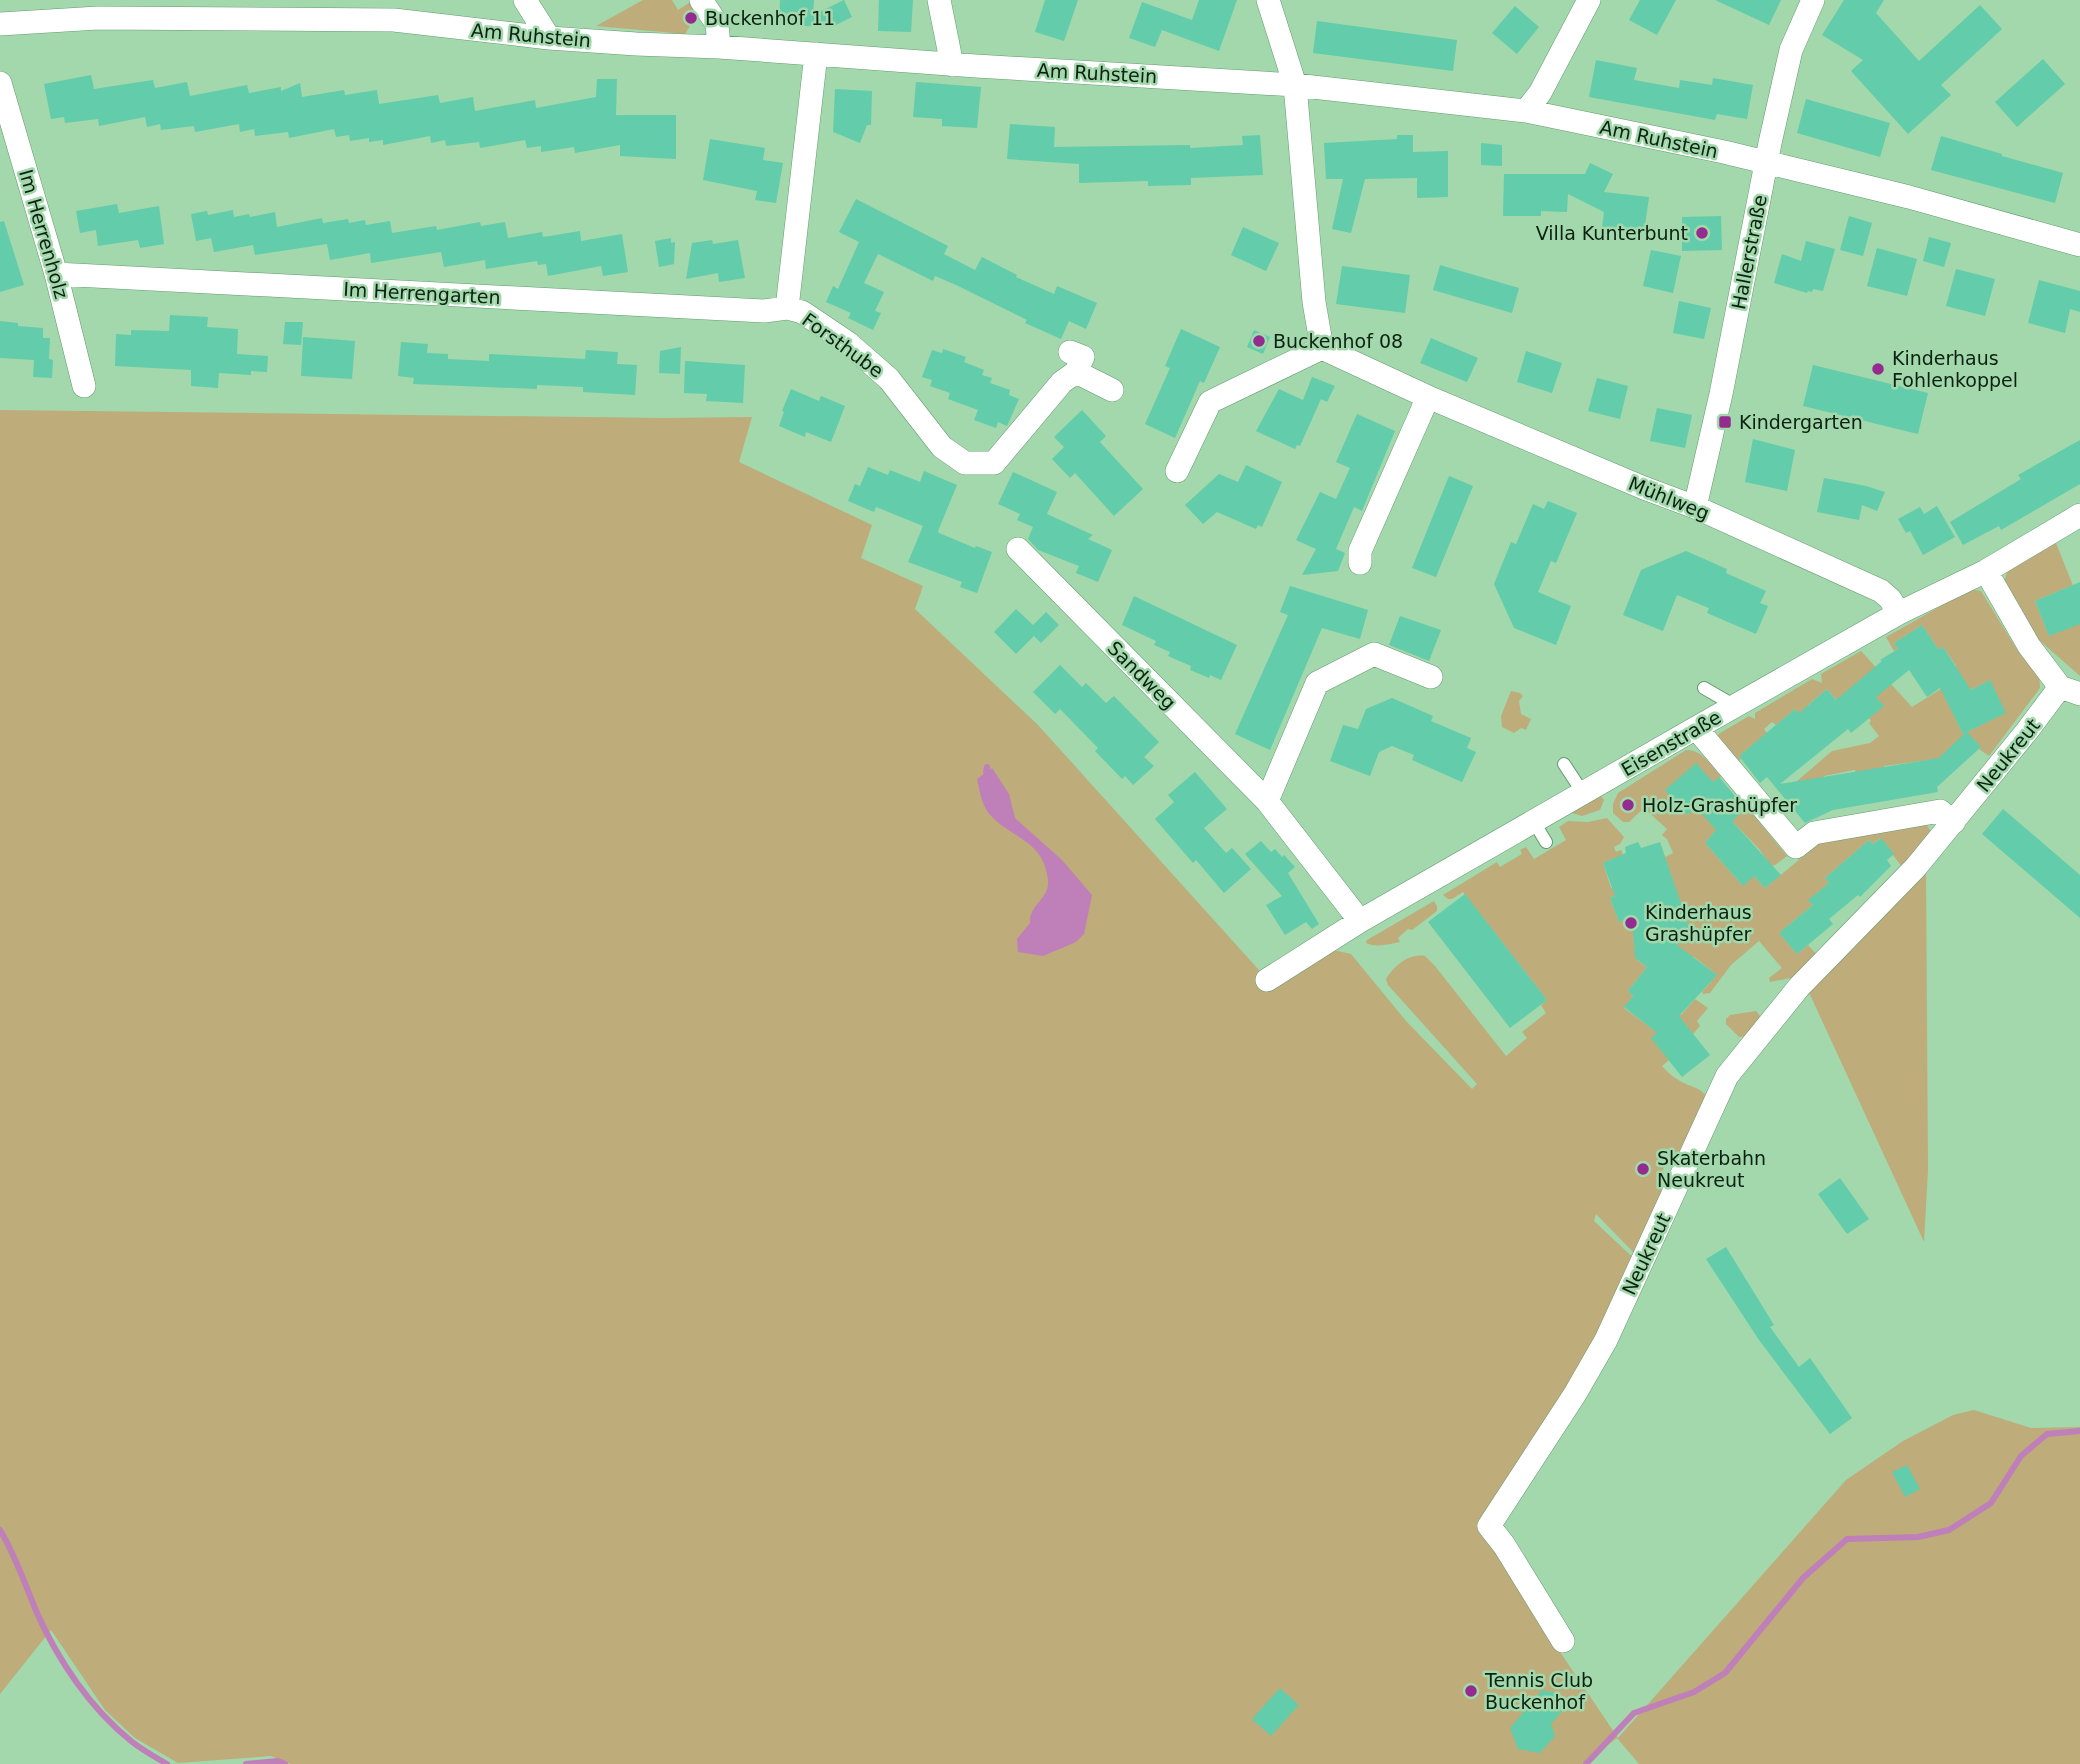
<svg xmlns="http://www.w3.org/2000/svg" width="2080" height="1764" viewBox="0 0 2080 1764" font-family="'DejaVu Sans',sans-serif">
<rect width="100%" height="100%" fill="#a2d8ac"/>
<path fill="#beac7b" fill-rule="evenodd" d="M643,0H672L678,10L692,1L698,12L696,15L691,12L686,21L691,24L685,34L596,26Z
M0,410L664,418L752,417L739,462L872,525L861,558L923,586L915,609L1038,725L1267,979L1319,947L1351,954L1406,1021L1472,1089L1477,1084L1388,985L1386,979C1394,966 1409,953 1425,956L1435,966L1506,1056L1527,1038L1522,1032L1546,1013L1541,1005L1547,1000L1463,892L1452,899H1448L1443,895L1497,862L1500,867L1522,854L1520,850L1526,847L1534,859L1566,840L1559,827L1568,821L1588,822L1607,818L1624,837L1620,844L1614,847L1616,852L1621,850L1623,855L1603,863L1611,888L1616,886L1619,894L1610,898L1619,922L1632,917L1637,960L1647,967L1628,991L1633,996L1624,1008L1655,1031L1657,1030L1669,1060L1662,1066C1667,1072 1673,1077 1680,1081C1690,1087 1702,1087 1708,1099L1676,1169L1665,1164L1662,1173L1674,1178L1636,1255L1596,1214L1594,1221L1642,1266L1492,1531L1554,1643L1618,1738L1846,1480L1903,1441L1953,1415L1974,1410L2031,1428L2080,1427V1764H1639L1617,1738L1582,1764H291L271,1756L178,1763L135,1738L105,1710L51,1630L0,1694Z
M2056,543L2074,588L2068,587L2035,601L2049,636L2058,632L2080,615V676L2038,639L2004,584L2007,572Z
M1971,589L1981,591L2019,653L2039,672L2040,688L1989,756L1979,749L1981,747L1936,759L1884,766V771L1857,780L1855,770L1824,776L1830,810L1796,782L1832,751L1870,743L1879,736L1869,723L1871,721L1869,718L1883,706L1861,679L1839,703L1827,689L1808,705L1804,718L1795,709L1776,725L1772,722L1764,729L1767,733L1739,756L1741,759L1734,766L1717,736L1720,733L1749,716L1755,719V713L1812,679L1822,683L1821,674L1861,651L1912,707L1952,682L1956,666L1943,647L1938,649L1922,625L1894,643L1898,649L1894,651L1886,637ZM1989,681L2005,713L1963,734L1947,701Z
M1511,691L1520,693L1523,696L1519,701L1521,714L1531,719L1526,730L1521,728L1514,733L1502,727L1501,716Z
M1686,750C1703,750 1711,765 1721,777L1716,781L1720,786L1666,790L1687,815L1696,807L1717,829L1705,843L1742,885L1754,876L1765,888L1819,843L1926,824L1931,832L1902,867L1880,838L1873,844L1869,840L1825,878L1829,883L1809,900L1813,905L1779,933L1797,954L1808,945L1816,954L1795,977L1770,982L1769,978L1782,968L1759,941L1731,965L1710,993L1703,994L1702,992L1717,975L1694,957L1668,953L1684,936L1688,927L1665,857L1673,853L1667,839L1662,835L1667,829L1644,808L1629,822H1623L1613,813V804L1618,793Z
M1600,795L1604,800L1600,810L1582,816L1572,813V807Z
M1747,807L1787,856L1775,865L1771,866L1759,849L1731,820Z
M1926,866L1928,1170L1924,1242L1806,986Z
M1434,901L1437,906V911L1412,930L1408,929L1398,938L1400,942C1390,944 1375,948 1366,943L1367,940Z
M1695,999L1708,1008L1697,1021L1700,1026L1693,1034L1673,1009L1681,1015Z
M1756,1011L1761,1017L1748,1036L1739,1037L1726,1024V1019L1730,1015Z"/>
<path fill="#bf7fb9" d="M992,768L1009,794L1015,818L1062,860L1092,895L1084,934L1076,942L1043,956L1018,952L1017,939L1030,923C1029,904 1050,899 1048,880C1044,842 1016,840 993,818C982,808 980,793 977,779Z"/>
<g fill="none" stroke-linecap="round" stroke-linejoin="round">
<path stroke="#bf7fb9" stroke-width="6" d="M986,772L987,767
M0,1530C16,1556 25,1585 37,1613C58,1660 90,1708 131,1741C142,1750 155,1757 167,1764
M246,1764L278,1761L285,1764
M1586,1764L1634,1713L1694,1692L1725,1673L1803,1578L1847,1539L1918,1537L1949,1530L1991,1503L2021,1456L2047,1434L2080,1431"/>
</g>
<path fill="#63ccaa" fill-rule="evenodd" d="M780,0H814L813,15L844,0L852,17L832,27L779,25Z
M879,0H913L911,32L878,31Z
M1045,0H1078L1064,41L1035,32Z
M1199,0H1237L1219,51L1162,30L1155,47L1129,38L1142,2L1192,20Z
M1640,0H1676L1657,35L1629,20Z
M1715,0H1781L1769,25Z
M1844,0H1884L1876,13L1919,61L1980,5L2002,29L1941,85L1951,95L1908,134L1851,71L1863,60L1822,35Z
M1515,6L1539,27L1517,54L1492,33Z
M1317,21L1457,40L1453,71L1313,53Z
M2043,59L2065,84L2017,127L1995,102Z
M1596,60L1637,68L1634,80L1679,88L1680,80L1712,85L1713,78L1753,85L1747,119L1717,114L1715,120L1589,97Z
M91,75L94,89L153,80L155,88L187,82L190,96L247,85L249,93L281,87V91L300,83L302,97L344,90L345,95L377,90L379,104L438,95L440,103L473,97L475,111L535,100L536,108L596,97L597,79H617L616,115H676V159L620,156V145L575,153L574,147L541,152V146L527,148L525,140L480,148L479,142L446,146L445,140L431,143L430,136L383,145V140L369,142V138L350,141L349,135L336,137L334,129L289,138L288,132L255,136L254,129L240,132L239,124L195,132L194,126L161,130L160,124L147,127L145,117L99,126L98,119L65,123L64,117L51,119L44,84Z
M916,82L981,87L977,128L942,126V119L913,117Z
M835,89L872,91L871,125H867L860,143L833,132Z
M1806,99L1890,123L1880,157L1797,133Z
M1010,124L1055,127L1054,147L1190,145V148L1243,145L1242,136L1260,135L1263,175L1191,178V185L1148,186V181L1079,183V164L1007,159Z
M1397,135H1413V152L1448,151V197L1417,198V178L1365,179L1351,233L1332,229L1343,179H1326L1324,143L1397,139Z
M1941,136L2002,154V156L2063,173L2055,203L1931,170Z
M710,139L765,148L763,160L783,163L776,203L755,200L757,191L703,180Z
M1481,143L1502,145V166L1481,165Z
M1590,163L1613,174L1604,192L1649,197L1644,232L1602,227L1604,212L1568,194L1567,212L1541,211V216H1503L1504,174H1585Z
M856,199L948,246L944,254L975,270L982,257L1017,275L1016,277L1054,294L1057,286L1097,303L1086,329L1069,321L1061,339L1025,323L1027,320L956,285L935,276L933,281L878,254L864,283L884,292L875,311L881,313L873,330L848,318L851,313L826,302L833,286L838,289L859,242L839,232Z
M117,204L119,213L159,206L164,244L140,248L138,240L98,246L96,230L80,233L76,211Z
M233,210L234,217L249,214L250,217L275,212L277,227L322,218L323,223L348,219L349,223L365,220L366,225L390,221L392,233L436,226L437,230L480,222L481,226L505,222L508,238L542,232L543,237L580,231L581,241L622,234L628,272L603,276L601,266L548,276L546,264L538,265L537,261L486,269L485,260L444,267L441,252L371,263L370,253L330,260L327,244L255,255L253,245L214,252L211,238L196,241L191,214L207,211L208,215Z
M1721,216L1722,250L1682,251V217Z
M1849,216L1872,223L1863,256L1840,250Z
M4,221L24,285L0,292V222Z
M1243,227L1279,243L1266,271L1231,255Z
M1929,237L1951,243L1944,267L1923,261Z
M671,238V243L675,242L674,264L659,267L655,241Z
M712,240L713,244L738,240L745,278L719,282L718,273L686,279L692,243Z
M1806,241L1835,249L1823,291L1813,289L1812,292L1808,291L1807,293L1774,283L1782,254L1801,261Z
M1877,248L1917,259L1907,296L1867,286Z
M1651,250L1681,256L1673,293L1643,286Z
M1440,265L1519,288L1512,313L1433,290Z
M1342,266L1410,275L1405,313L1336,304Z
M1956,269L1995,279L1985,316L1946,306Z
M2039,280L2080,291V312L2070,309L2065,333L2028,323Z
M1679,301L1711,308L1704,339L1673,333Z
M170,315L208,317L207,327L238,329L237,354L268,356L267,372L251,371V375L219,373L218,388L191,386V370L115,366L116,334L131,335V330L169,331Z
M0,321L18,323V326L43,328V338H50L49,359L53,360L52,378L33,377L34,360L0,358Z
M285,322H303L301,345L283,344Z
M1181,329L1220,347L1204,383L1200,381L1175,438L1145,424L1170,368L1165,366Z
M1254,330L1270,337L1263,354L1247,347Z
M303,337L355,341L352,379L301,376Z
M1431,338L1478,358L1467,382L1420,363Z
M401,342L428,344L427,353L448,354V359L489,361V354L585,359L586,350L618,352L617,364L637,365L635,395L583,392V387L537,385V389L413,384L414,378L398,376Z
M681,347L680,374L659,373L660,351Z
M943,349L966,357L964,362L984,370L982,375L992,378L990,383L1010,390L1009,395L1019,399L1007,426L998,422L996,428L974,420L978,410L948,399L950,393L930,386L932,380L922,377L932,350L942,353Z
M1526,351L1562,363L1552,393L1517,382Z
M685,361L745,365L743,403L706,401L707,394L684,393Z
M1813,365L1928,393L1918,434L1803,406Z
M1312,377L1335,386L1327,402L1321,399L1300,446L1297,445L1295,449L1256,431L1279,389L1303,400Z
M1597,378L1628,386L1620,419L1588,411Z
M791,389L819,401L821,396L845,406L831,442L806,432L805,437L779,426L784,412L782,411Z
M1657,408L1692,415L1685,448L1650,441Z
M1082,410L1106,436L1100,442L1143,489L1114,516L1075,473L1070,478L1052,459L1064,447L1054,437Z
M1357,414L1395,431L1362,511L1354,507L1336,549L1345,553L1338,571L1302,575L1316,549L1296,540L1320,492L1336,499L1350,468L1336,462Z
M1753,439L1795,450L1787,491L1745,482Z
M2080,440V484L2001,530L1999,526L1963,545L1950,522L2021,479L2018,475Z
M1246,465L1282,482L1262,527L1258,525L1256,529L1217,512L1203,524L1185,505L1219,474L1238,482Z
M868,467L888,475L890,470L920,482L924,471L957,485L938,531L939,533L975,548L976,546L992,552L977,593L960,587L962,582L908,562L923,526L876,507L874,512L848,501L855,484L860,486Z
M1013,472L1057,492L1047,514L1093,535L1088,539L1112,550L1098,582L1076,573L1079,566L1038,550L1028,539L1033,527L1017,520L1020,514L998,504Z
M1449,476L1473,486L1436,577L1412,568Z
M1824,478L1866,486L1885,492L1877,511L1862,505L1859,520L1817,512Z
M1548,501L1577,513L1556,563L1551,561L1538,592L1571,606L1556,645L1514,628L1494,584L1511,542L1516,544L1533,504L1544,509Z
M1937,506L1955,537L1923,555L1910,531L1906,533L1898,519L1920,507L1924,514Z
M1686,551L1727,569L1726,573L1766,591L1760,603L1768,606L1756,634L1707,613L1709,608L1677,595L1663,631L1623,615L1641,570Z
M2080,582V624L2049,636L2035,601Z
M1290,586L1368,610L1360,639L1322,628L1270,750L1235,734L1288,615L1280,612Z
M1134,596L1237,645L1221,680L1210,675L1209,678L1190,670L1191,666L1168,656L1170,652L1154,645L1156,641L1122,625Z
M1016,609L1033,625L1046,612L1059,625L1041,643L1034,636L1016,654L994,632Z
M1400,616L1441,630L1429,661L1389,645Z
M1922,625L1938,649L1943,647L1971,690L1990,680L2006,713L1967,732L1981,747L1937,787L1938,792L1833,810L1805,823L1767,777L1760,783L1739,756L1795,709L1799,713L1827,689L1836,700L1882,661L1880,660L1898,649L1894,643ZM1909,670L1927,697L1940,688L1963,734L1965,733L1939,758L1780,784L1848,729L1851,733L1884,706L1876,697Z
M1060,665L1082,687L1086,683L1106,703L1114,696L1159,742L1144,757L1154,766L1133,785L1125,776L1122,779L1095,751L1098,748L1060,709L1055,714L1033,692Z
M1392,698L1433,716L1431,721L1471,738L1467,748L1476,752L1462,782L1412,760L1414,755L1392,746L1379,752L1370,776L1330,761L1343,725L1358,729L1366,709Z
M1696,763L1713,782L1719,777L1746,809L1732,821L1781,875L1765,888L1754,876L1743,886L1705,843L1716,830L1696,807L1687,815L1665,790Z
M1195,772L1227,809L1204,828L1226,853L1232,848L1251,869L1224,893L1196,860L1193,863L1155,819L1174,802L1168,795Z
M2003,809L2080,875V918L1982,834Z
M1881,838L1894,854L1887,860L1891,866L1860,897L1858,895L1829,919L1833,924L1797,954L1779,933L1813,905L1808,900L1829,883L1825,878L1869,840L1873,844Z
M1261,841L1271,852L1275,849L1282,857L1284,855L1295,867L1288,873L1319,924L1312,929L1306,922L1285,935L1266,905L1282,896L1245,854Z
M1638,842L1641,848L1660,842L1688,924V930L1677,945L1717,975L1679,1016L1710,1055L1682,1077L1651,1038L1657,1033L1624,1007L1633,996L1628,991L1647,967L1635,958L1632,917L1619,922L1610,898L1615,896L1603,863L1626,853L1625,847Z
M1465,894L1547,1000L1510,1028L1428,922Z
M1840,1178L1869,1219L1847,1234L1818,1194Z
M1726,1247L1774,1325L1770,1327L1799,1367L1810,1358L1852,1418L1830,1434L1759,1340L1706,1259Z
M1907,1465L1920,1489L1905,1497L1892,1472Z
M1280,1688L1299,1705L1271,1736L1252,1719Z
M1542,1690L1558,1693L1564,1709L1551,1724L1555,1736L1540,1753L1518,1749L1510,1728Z"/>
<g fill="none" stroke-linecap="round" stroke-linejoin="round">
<defs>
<path id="service" d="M1704,688L1735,706
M1564,764L1583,793
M1534,822L1546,842"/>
<path id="minor" d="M525,0L549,38
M701,0L717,24L719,47
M939,0L952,65
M1268,0L1295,85L1314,302L1322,348L1428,397L1644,488L1695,507L1881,591L1890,599L1899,613
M0,24L98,18L394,20L549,38L636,44L719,47L976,66L1295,85L1526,111L1724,152L1909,197L2080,245
M0,83L56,274L84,386
M1526,111L1540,93L1589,0
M56,274L764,311L787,308L802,312L848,343L889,379L942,447L965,463H994L1062,382L1076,372L1083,357L1070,352
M787,308L816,54
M1076,372L1112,390
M1177,471L1210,402L1322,348
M1695,507L1721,394L1770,143L1791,50L1813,0
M1018,549L1267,801L1360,921
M1360,563V551L1428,397
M1986,571L2029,646L2060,687L2080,694
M1696,728L1796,847L1814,833L1940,811L1954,822
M1267,801L1317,683L1374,654L1431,677
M1267,980L1360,921L1696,728L1899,613L1986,571L2080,515
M1563,1641L1504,1545L1489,1526L1575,1394L1606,1340L1727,1076L1799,987L1916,867L2027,731L2060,687"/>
</defs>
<use href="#service" stroke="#659a70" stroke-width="14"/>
<use href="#minor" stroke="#659a70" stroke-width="24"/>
<use href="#service" stroke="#fff" stroke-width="12"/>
<use href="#minor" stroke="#fff" stroke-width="23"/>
</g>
<g fill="#942b8f" stroke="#a2d8ac" stroke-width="2.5">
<circle cx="691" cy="18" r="7"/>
<circle cx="1702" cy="233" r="7"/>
<circle cx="1259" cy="341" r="7"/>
<circle cx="1878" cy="369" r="7"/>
<rect x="1718" y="415" width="14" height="14" rx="3.5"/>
<circle cx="1628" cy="805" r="7"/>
<circle cx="1631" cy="923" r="7"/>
<circle cx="1643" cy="1169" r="7"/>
<circle cx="1471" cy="1691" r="7"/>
</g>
<g text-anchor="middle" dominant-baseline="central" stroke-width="5" stroke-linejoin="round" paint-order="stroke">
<g font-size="19" fill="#0c2111" stroke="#a2d8ac" text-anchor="start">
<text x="705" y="18">Buckenhof 11</text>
<text x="1688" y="233" text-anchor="end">Villa Kunterbunt</text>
<text x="1273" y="341">Buckenhof 08</text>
<text x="1892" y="358">Kinderhaus<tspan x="1892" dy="22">Fohlenkoppel</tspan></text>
<text x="1739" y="422">Kindergarten</text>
<text x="1642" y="805">Holz-Grashüpfer</text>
<text x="1645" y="912">Kinderhaus<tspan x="1645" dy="22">Grashüpfer</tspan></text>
<text x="1657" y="1158">Skaterbahn<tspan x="1657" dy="22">Neukreut</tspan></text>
<text x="1485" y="1680">Tennis Club<tspan x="1485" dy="22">Buckenhof</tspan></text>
</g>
<g font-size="19" fill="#0c2111" stroke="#a2d8ac">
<text transform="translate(531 35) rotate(5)">Am Ruhstein</text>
<text transform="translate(1097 73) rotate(3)">Am Ruhstein</text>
<text transform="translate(1659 139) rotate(12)">Am Ruhstein</text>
<text transform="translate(44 234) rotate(74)">Im Herrenholz</text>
<text transform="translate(1749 252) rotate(-79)">Hallerstraße</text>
<text transform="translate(422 293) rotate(3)">Im Herrengarten</text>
<text transform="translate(843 345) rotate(36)">Forsthube</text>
<text transform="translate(1669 498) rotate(22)">Mühlweg</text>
<text transform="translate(1142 675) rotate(45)">Sandweg</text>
<text transform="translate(1671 743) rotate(-30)">Eisenstraße</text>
<text transform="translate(2008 755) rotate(-51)">Neukreut</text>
<text transform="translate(1646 1254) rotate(-65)">Neukreut</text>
</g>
</g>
</svg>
